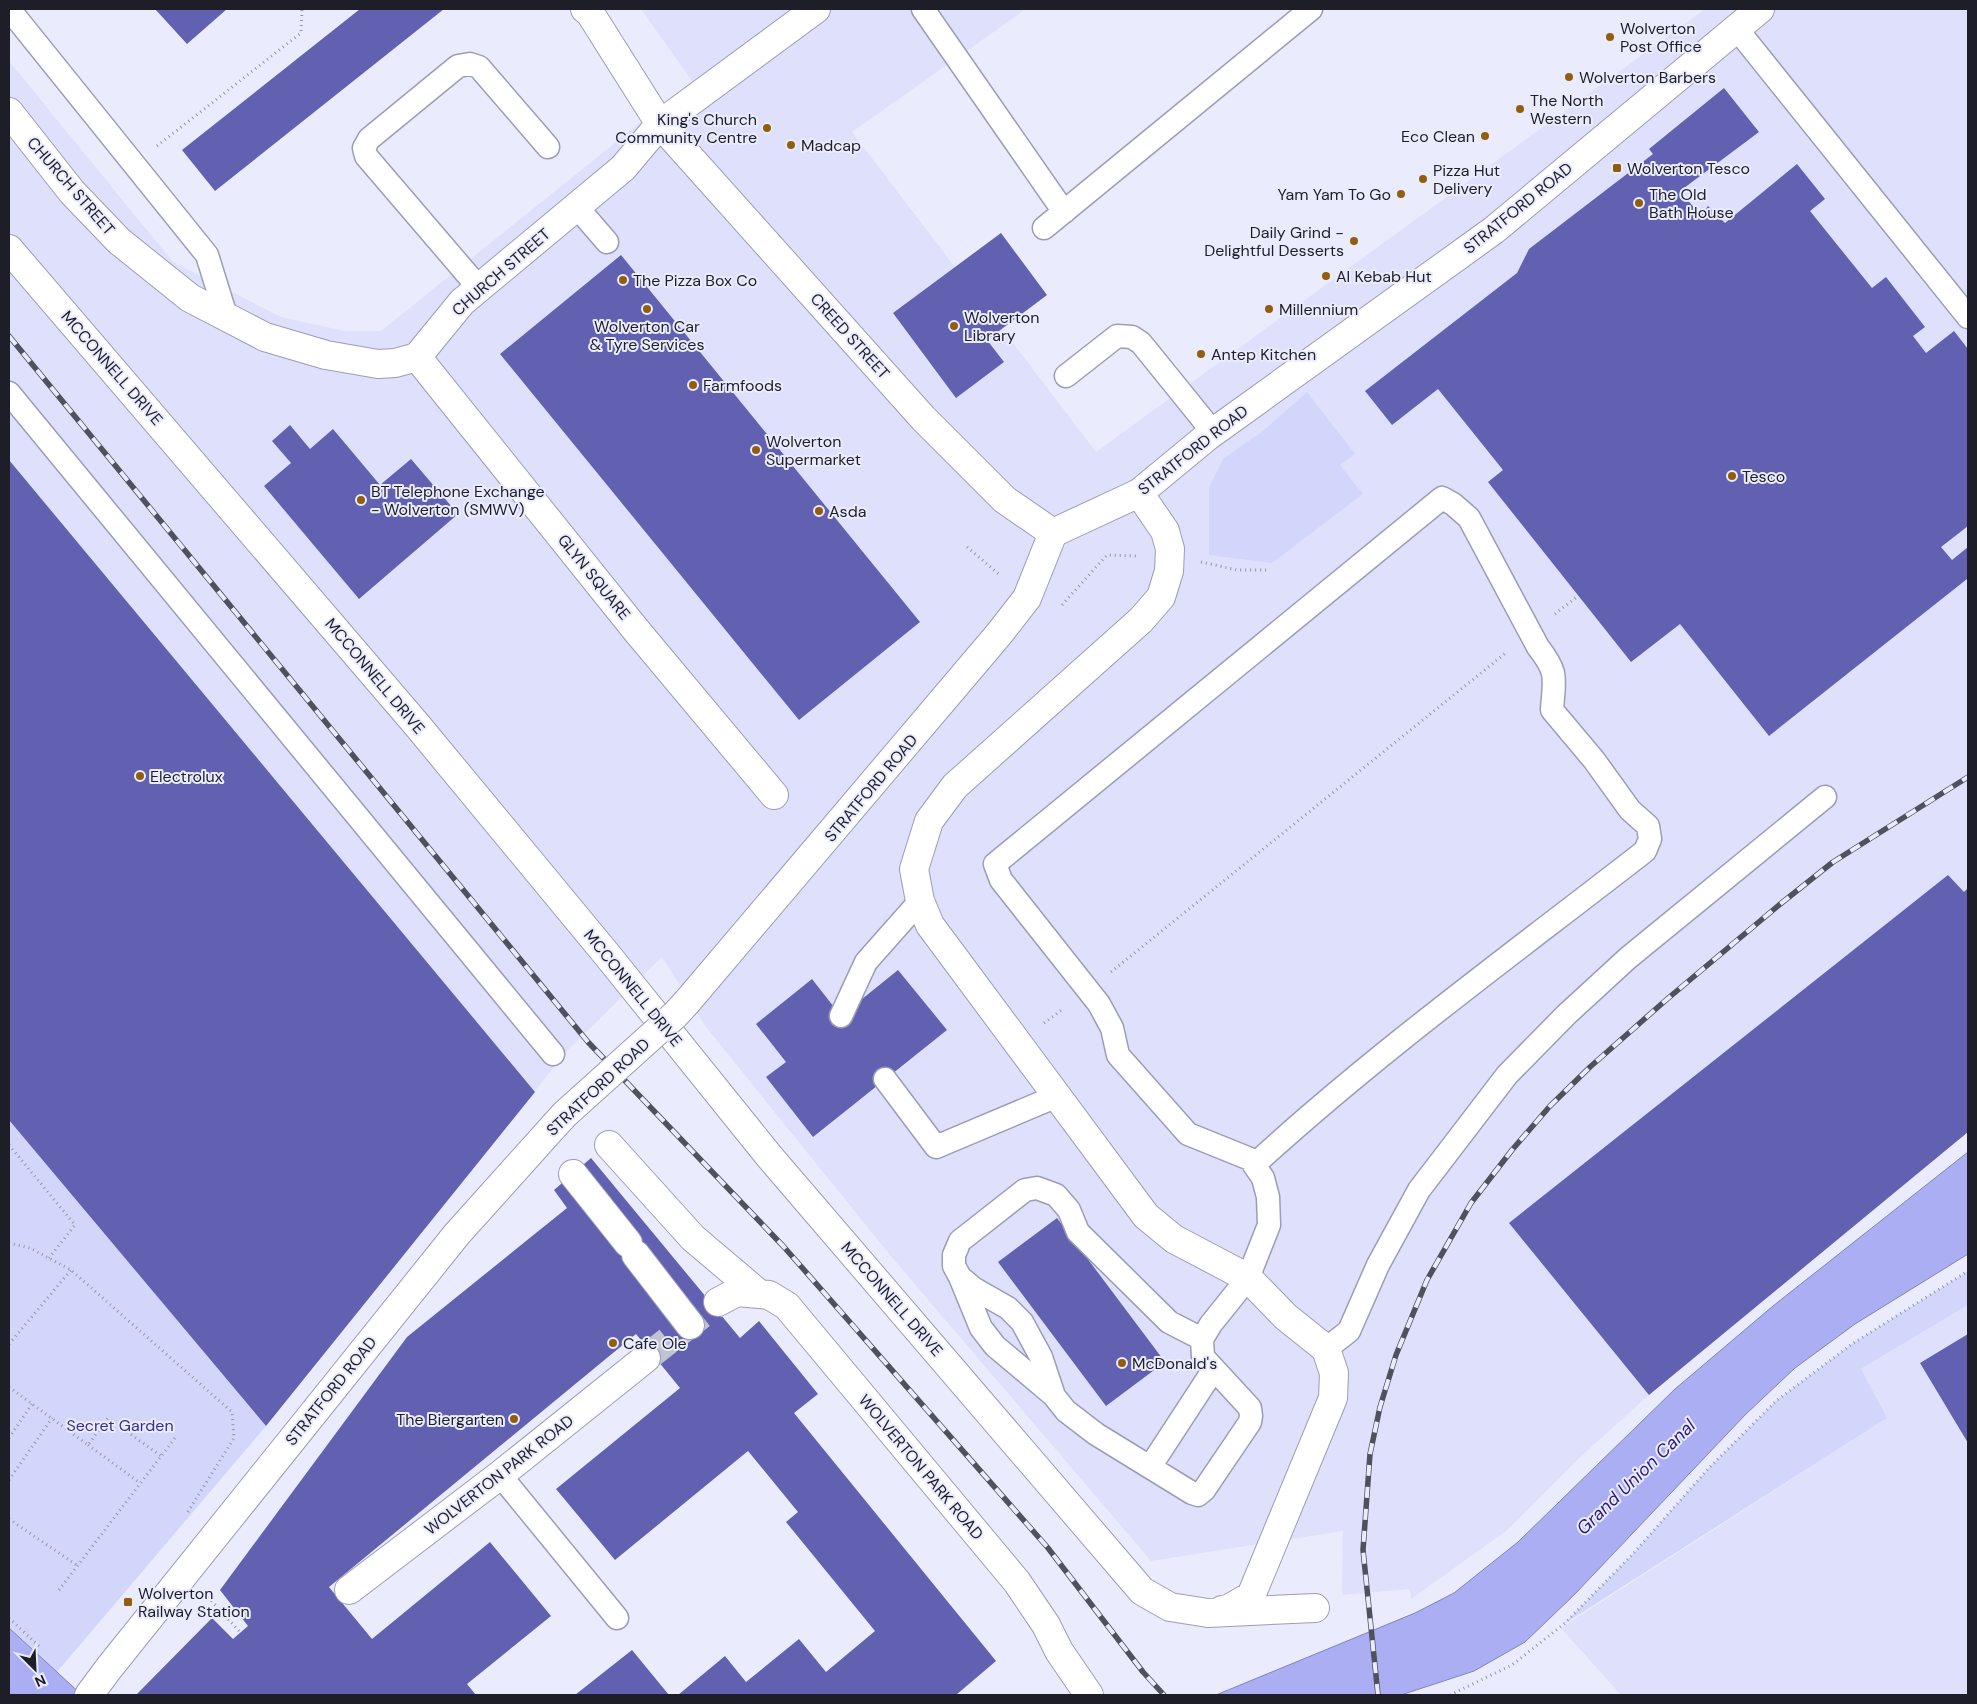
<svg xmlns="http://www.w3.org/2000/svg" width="1977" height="1704" viewBox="0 0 1977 1704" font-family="'DM Sans',sans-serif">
<rect width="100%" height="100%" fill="#eaecfd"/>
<path fill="#dee0fc" d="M641,9H1026L852,132L1096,452L1705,9H1968V1132L1649,1395L1579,1458L1506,1531L1411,1599L1410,1589L1342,1595L1343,1531L1151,1561L890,1255L706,1027L662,957L567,1051L266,1426L9,1120V61L173,262L281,317L345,331H381L692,81Z
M1968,1305V1695H1621L1561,1628L1887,1418L1860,1370Z"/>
<path fill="#d3d6fb" d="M1307,392L1355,454L1340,465L1363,494L1272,563L1209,555V487L1224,458L1263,431Z
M9,1120L266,1426L57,1672L9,1628Z
M1968,1271V1305L1861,1369L1887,1418L1564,1624L1632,1555L1708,1469L1776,1401L1852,1344Z"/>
<path fill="#abaef3" stroke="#8083b6" d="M1968,1152V1254L1855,1324L1795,1368L1746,1414L1574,1595L1525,1642L1474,1671L1401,1695H1216L1415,1613L1454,1593L1518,1542L1675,1389L1773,1306Z
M9,1628L82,1695H9Z"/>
<path fill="#6261b1" d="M155,9H227L187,44Z
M360,9H444L215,191L182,150Z
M1724,88L1759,132L1680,191L1701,216L1708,206L1725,223L1797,164L1825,199L1810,211L1872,288L1886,277L1925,327L1913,336L1926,353L1954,331L1968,349V526L1941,547L1952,560L1968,547V581L1967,579L1769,736L1680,624L1631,662L1488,482L1503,470L1438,389L1392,425L1365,391L1517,273L1529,249L1653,154L1649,149Z
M1001,233L1047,295L987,340L1004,362L956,398L893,313Z
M621,255L920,622L799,720L500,354Z
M290,425L310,449L333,429L380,485L411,459L458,514L359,599L264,486L291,463L272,441Z
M9,460L535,1092L266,1426L9,1120Z
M1948,875L1964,892L1968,888V1132L1649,1395L1509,1223Z
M898,970L947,1030L813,1137L766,1077L786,1062L756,1024L812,979L841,1016Z
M591,1158L740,1338L759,1321L818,1394L794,1413L996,1661L956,1695H678L725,1656L746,1682L799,1639L826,1672L875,1631L786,1522L798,1512L748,1451L615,1560L556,1489L680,1388L636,1334L329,1587L372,1639L490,1542L551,1616L467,1684L476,1695H136L212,1618L233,1639L248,1626L220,1590L407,1337L567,1208L554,1190Z
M1057,1218L1165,1362L1106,1406L998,1262Z
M1968,1334V1443L1920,1363Z
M632,1650L669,1695H575Z"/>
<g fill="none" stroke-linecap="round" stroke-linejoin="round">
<path stroke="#c1c3d2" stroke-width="28" stroke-dasharray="28 14" stroke-linecap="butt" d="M646,1358L718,1302"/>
<defs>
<path id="lane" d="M9,9L207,255L226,316
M923,9L1064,212
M1736,28L1968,317
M576,206L607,242
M1044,228L1311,9
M479,288L366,156L364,148L369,139L458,66L470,64L479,67L548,147
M1066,376L1117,336L1132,337L1141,343L1213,432
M9,393L553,1054
M841,1016L866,962L920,901
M885,1079L936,1147L1057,1096
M960,1277L981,1328L995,1346L1052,1394
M1202,1339L1169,1322L1078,1232L1069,1210L1056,1195L1037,1188L1025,1190L960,1241L954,1255V1266L960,1277L973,1288L1008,1308L1022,1322L1041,1357L1054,1396L1066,1411L1096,1434L1192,1493L1198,1495L1204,1490L1250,1422L1251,1416L1250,1408L1203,1357L1202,1339L1211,1324L1248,1278L1269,1225L1268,1197L1263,1178L1250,1159L1188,1134L1118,1055L1112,1028L1099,1004L1001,880L995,864L1442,498L1453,504L1469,518L1538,647C1559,674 1554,678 1552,710L1594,760L1630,810L1648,826L1650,839L1645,851C1514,953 1376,1053 1254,1165
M1326,1349L1349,1331L1378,1265L1419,1190L1507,1075L1567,1014L1628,958L1825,797
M1150,1467L1214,1369
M500,1475L617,1618"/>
<path id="street" d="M585,9L590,13L660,124L923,418L1005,500L1053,533
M9,112L72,192L119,241L190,298L265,337L326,355L378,364L395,363L417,357L462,302L623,168L660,124L816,9
M9,249L417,725L608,956L769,1156L1142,1591L1170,1607L1208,1613L1315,1608
M417,357L636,630L774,795
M1139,493L1165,531L1170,549L1169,571L1161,597L1141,620L955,786L929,821L914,869L920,901L930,925L1146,1216L1174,1239L1248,1278L1286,1317L1326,1349L1334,1373L1333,1398L1251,1596L1230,1608L1222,1610
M609,1145L693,1238L758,1293
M573,1174L628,1243
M636,1255L690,1325
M718,1302L737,1292L769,1295L787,1306L1017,1582L1046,1625L1059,1651L1089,1695
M349,1590L500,1475L646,1358"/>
<path id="secondary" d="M687,1002L999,634L1027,598L1053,533L1139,493L1208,436L1494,230L1760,9
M89,1695L109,1668L457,1234L554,1126"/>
</defs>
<use href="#lane" stroke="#9b9db7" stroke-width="25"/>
<use href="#street" stroke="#9b9db7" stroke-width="30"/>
<use href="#secondary" stroke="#9b9db7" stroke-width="30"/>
<path stroke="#9597a5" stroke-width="3" stroke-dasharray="1 4" stroke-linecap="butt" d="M157,146L301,33L302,9
M967,547L1001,576
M1201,562L1237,570H1270
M1062,605L1107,555L1136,556
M1555,614L1578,596
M1111,972L1507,652
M1044,1023L1063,1009
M9,1145L75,1225L49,1258
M9,1243L30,1248L71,1270L232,1412L234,1438L186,1515
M9,1344L71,1270
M9,1387L88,1445L108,1418L161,1456
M9,1438L32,1404
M88,1445L140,1483
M9,1480L52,1418
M9,1519L78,1566
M59,1590L175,1438
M208,1597L240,1632
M9,1618L41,1648
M1450,1695L1512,1665L1564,1624L1632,1555L1708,1469L1776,1401L1852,1344L1968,1271"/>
<use href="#lane" stroke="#fff" stroke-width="22"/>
<use href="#street" stroke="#fff" stroke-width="28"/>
<use href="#secondary" stroke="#fff" stroke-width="28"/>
<defs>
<path id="rail" d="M9,336L588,1042L784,1247L1048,1548L1143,1672L1164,1695
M1378,1695L1363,1550L1370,1454L1380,1407L1396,1355L1427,1280L1471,1203L1512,1150L1550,1106L1590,1067L1666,1000L1779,905L1833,862L1968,777"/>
</defs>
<use href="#rail" stroke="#4f515c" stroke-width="5.5"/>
<use href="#rail" stroke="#eaecfd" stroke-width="4" stroke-dasharray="11" stroke-linecap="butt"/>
<defs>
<path id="secondary-bridge" d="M554,1126L565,1114L675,1015L687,1002"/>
</defs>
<use href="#secondary-bridge" stroke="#9b9db7" stroke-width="30" stroke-linecap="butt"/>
<use href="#secondary-bridge" stroke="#fff" stroke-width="28"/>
</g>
<g fill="#905e0d" stroke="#eaecfd" stroke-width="2">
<circle cx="1610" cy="37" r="5"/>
<circle cx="1569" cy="77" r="5"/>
<circle cx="1520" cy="109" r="5"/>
<circle cx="767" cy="128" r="5"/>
<circle cx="1485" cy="136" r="5"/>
<circle cx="791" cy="145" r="5"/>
<rect x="1612" y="163" width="10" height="10" rx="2.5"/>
<circle cx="1423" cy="179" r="5"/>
<circle cx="1401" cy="194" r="5"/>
<circle cx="1639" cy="203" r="5"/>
<circle cx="1354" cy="241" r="5"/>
<circle cx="1326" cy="276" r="5"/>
<circle cx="623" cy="280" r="5"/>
<circle cx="647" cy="309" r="5"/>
<circle cx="1269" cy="309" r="5"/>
<circle cx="954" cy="326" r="5"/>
<circle cx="1201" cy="354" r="5"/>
<circle cx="693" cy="385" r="5"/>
<circle cx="756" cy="450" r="5"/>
<circle cx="1732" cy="476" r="5"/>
<circle cx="361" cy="500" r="5"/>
<circle cx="819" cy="511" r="5"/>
<circle cx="140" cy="776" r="5"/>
<circle cx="613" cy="1343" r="5"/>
<circle cx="1122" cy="1363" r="5"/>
<circle cx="514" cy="1419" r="5"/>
<rect x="123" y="1597" width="10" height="10" rx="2.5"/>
</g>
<g text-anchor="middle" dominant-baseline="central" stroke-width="4" stroke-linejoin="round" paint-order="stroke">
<g font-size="16" fill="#1d1e27" stroke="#eaecfd" text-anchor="start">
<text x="1620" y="28">Wolverton<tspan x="1620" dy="18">Post Office</tspan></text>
<text x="1579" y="77">Wolverton Barbers</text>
<text x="1530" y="100">The North<tspan x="1530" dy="18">Western</tspan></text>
<text x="757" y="119" text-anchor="end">King's Church<tspan x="757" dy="18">Community Centre</tspan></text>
<text x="1475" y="136" text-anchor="end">Eco Clean</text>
<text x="801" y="145">Madcap</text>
<text x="1627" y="168">Wolverton Tesco</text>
<text x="1433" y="170">Pizza Hut<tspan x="1433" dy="18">Delivery</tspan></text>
<text x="1391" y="194" text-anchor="end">Yam Yam To Go</text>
<text x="1649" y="194">The Old<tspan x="1649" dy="18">Bath House</tspan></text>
<text x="1344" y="232" text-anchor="end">Daily Grind -<tspan x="1344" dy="18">Delightful Desserts</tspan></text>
<text x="1336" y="276">Al Kebab Hut</text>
<text x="633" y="280">The Pizza Box Co</text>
<text x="1279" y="309">Millennium</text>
<text x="964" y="317">Wolverton<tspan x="964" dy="18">Library</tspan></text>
<text x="647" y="326" text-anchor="middle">Wolverton Car<tspan x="647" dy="18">&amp; Tyre Services</tspan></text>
<text x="1211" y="354">Antep Kitchen</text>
<text x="703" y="385">Farmfoods</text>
<text x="766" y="441">Wolverton<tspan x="766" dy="18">Supermarket</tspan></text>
<text x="1742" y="476">Tesco</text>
<text x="371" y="491">BT Telephone Exchange<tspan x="371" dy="18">- Wolverton (SMWV)</tspan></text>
<text x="829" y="511">Asda</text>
<text x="150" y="776">Electrolux</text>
<text x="623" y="1343">Cafe Ole</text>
<text x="1132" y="1363">McDonald's</text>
<text x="504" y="1419" text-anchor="end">The Biergarten</text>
<text x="138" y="1593">Wolverton<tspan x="138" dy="18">Railway Station</tspan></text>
</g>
<g font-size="16" fill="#1d1e27" stroke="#eaecfd">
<text transform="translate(71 186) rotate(49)">CHURCH STREET</text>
<text transform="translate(1518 208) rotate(-39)">STRATFORD ROAD</text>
<text transform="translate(501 272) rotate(-41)">CHURCH STREET</text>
<text transform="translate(850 336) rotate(48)">CREED STREET</text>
<text transform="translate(112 368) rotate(49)">MCCONNELL DRIVE</text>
<text transform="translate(1193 450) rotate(-38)">STRATFORD ROAD</text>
<text transform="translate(594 577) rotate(51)">GLYN SQUARE</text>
<text transform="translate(375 676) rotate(50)">MCCONNELL DRIVE</text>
<text transform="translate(871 788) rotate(-50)">STRATFORD ROAD</text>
<text transform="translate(633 988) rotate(51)">MCCONNELL DRIVE</text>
<text transform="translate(598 1087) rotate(-43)">STRATFORD ROAD</text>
<text transform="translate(892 1299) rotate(49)">MCCONNELL DRIVE</text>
<text transform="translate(331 1391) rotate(-51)">STRATFORD ROAD</text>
<text transform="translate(921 1467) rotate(50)">WOLVERTON PARK ROAD</text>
<text transform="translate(499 1475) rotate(-38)">WOLVERTON PARK ROAD</text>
</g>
<g font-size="16" fill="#392c8d" stroke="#eaecfd">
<text x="120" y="1425">Secret Garden</text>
</g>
<g font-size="18" font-style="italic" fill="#2d1a7c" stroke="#eaecfd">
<text transform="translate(1636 1477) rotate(-44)">Grand Union Canal</text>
</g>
</g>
<rect width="1977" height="1704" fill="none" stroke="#1d1e27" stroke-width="20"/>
<g transform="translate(35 1669) rotate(156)" stroke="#eaecfd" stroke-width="4" paint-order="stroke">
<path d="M0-4L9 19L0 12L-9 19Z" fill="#1d1e27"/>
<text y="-8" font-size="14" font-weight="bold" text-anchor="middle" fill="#1d1e27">N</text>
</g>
</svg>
